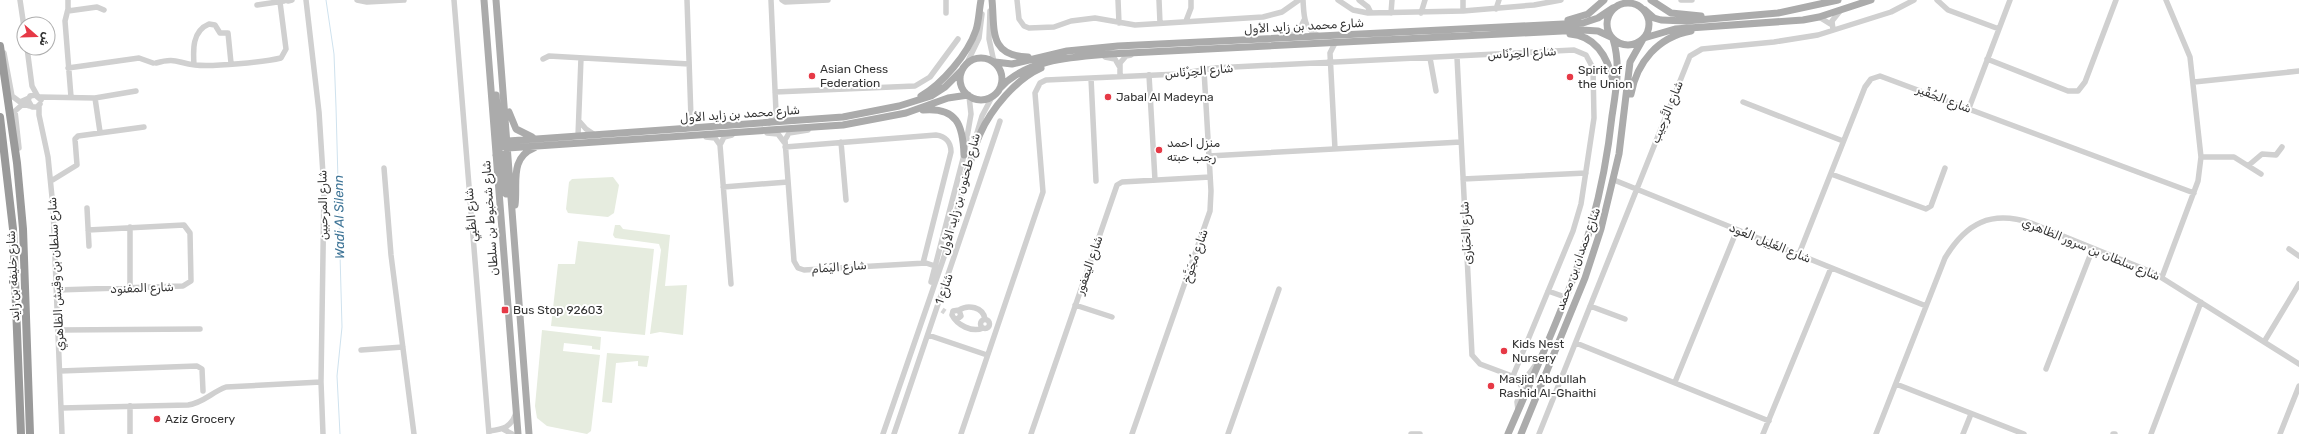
<svg xmlns="http://www.w3.org/2000/svg" width="2299" height="434" viewBox="0 0 2299 434" font-family="Rubik,'Noto Sans Arabic',sans-serif">
<rect width="100%" height="100%" fill="#fff"/>
<path fill="#e6ecdf" d="M613,177L619,185L614,213L608,217L568,213L566,209L569,182L572,179Z
M615,225H620L623,229L670,235L665,286L687,285L683,335L660,332L650,334L661,250L659,244L615,238L613,235Z
M578,241L654,249L645,335L551,326L558,264H575Z
M542,330L601,337L600,350L592,349V346L564,343L563,351L600,355L591,431L587,434L547,426L537,418L535,406Z
M607,353L649,356L647,367L638,366V361L616,363L612,403L602,402Z"/>
<g fill="none" stroke-linecap="round" stroke-linejoin="round">
<path stroke="#cfe2ee" stroke-width="1" d="M326,0L334,54L336,107L342,327L337,376L340,434"/>
<path stroke="#d6d6d6" stroke-width="5.5" stroke-dasharray="5.5 3" stroke-linecap="butt" d="M942,310L945,312"/>
<path stroke="#d0d0d0" stroke-width="5.5" d="M20,0L24,27
M68,0V9L65,21L71,97
M306,0L319,112L324,190L321,382L323,434
M357,0L367,2L404,0
M454,0L489,434
M782,0L785,2L828,0
M946,0V13
M1017,0L1019,19L1024,26L1029,28L1054,27L1071,21L1095,18L1135,25L1263,17L1282,12L1299,0
M1118,0L1119,23
M1159,0L1160,23
M1303,0C1304,15 1303,29 1319,36
M1338,0L1353,10L1368,13L1463,11L1534,5L1561,0
M1359,0L1368,7L1371,13
M1463,0V11
M1681,0H1692
M1937,0L1948,10L1999,29
M288,1L292,0
M257,5L284,1
M1496,9L1499,0
M68,11L97,7L104,10
M990,11L989,39L994,62
M1391,13L1392,0
M1421,13L1425,0
M1819,17L1832,25
M1186,21L1191,8V0
M1833,30L1832,21L1840,11
M1289,37L1300,29L1304,20
M27,48L32,86L37,95
M4,53L12,96L20,102L29,98
M1105,57L1115,59L1119,66
M1457,57L1472,355L1480,364L1520,379L1526,378L1537,363
M1430,58L1436,91
M543,59L549,56L689,64
M1987,59L2068,91H2078L2085,82L2116,0
M156,63C176,57 177,63 195,65C213,67 264,62 281,58L286,49L280,2
M967,63L979,38L982,14
M194,65C193,50 192,31 209,24L215,25L220,33H228L231,63
M68,68L139,58L153,63
M1149,75L1155,180
M1120,76V63L1126,56L1131,55
M1091,78L1096,181
M2194,82L2299,71
M775,92L915,86L930,77L958,39
M40,97L95,98L136,91
M95,98L100,132
M1743,102L1843,141
M40,104L37,107H32L28,100L30,96L35,95L41,100
M39,105V115L48,157L53,207L62,434
M1969,108L2010,0
M579,121L586,129L595,135
M769,123L776,112L771,0
M685,129L691,118L687,0
M808,130L789,133L785,140L794,261L798,268L804,270L926,263L935,266
M767,133L778,134L784,142
M578,136L581,58
M706,137L715,138L720,145
M841,142L846,200
M974,143L982,116L992,97
M785,147L936,135C945,136 951,142 951,152L923,263
M19,148L15,111L23,104L30,106
M1335,149L1330,53L1335,43
M1209,156L1461,142
M2201,157H2234L2261,174
M2249,165L2262,154L2276,155L2282,147
M384,168L391,255L414,434
M1831,174L1926,209L1931,206L1945,168
M1463,179L1586,173
M1614,180L1926,306
M51,181L77,165L75,139L78,136L144,127
M723,187L788,182
M87,208L89,246
M2289,249L2299,256
M1799,254L1865,87L1871,79L1880,76L2194,193
M2162,277L2198,181L2201,157L2190,57L2166,0
M931,282L964,155L971,114L969,96
M731,284L720,145L724,137L732,135
M130,289V227
M57,290L183,286L191,281L190,233L184,225L88,230
M1548,291L1565,297
M1075,305L1112,317
M1590,306L1625,319
M959,310C968,304 983,307 985,319
M980.5 324a4.5 4.5 0 1 1 9 0a4.5 4.5 0 1 1-9 0Z
M956,320L961,316L959,310L953,311L952,315C957,325 972,333 983,328
M59,330L200,329
M928,335L987,355
M2264,342L2299,284
M1576,343L1769,421
M361,350L403,347
M2046,369L2093,248
M60,371L197,366L202,369L203,391
M1518,379L1522,388L1517,402L1518,410
M1675,382L1737,230
M1896,384L2024,434
M130,406V434
M61,408L188,405C203,403 212,392 226,387L321,382
M503,429L512,434
M489,431C503,429 511,428 516,413
M883,434L944,257L967,173
M894,434L1000,121
M961,434L1043,192L1035,93L1040,83L1046,80L1179,74L1214,68L1574,50L1586,55L1593,68L1594,118L1581,204L1573,231L1513,376
M1031,434L1117,185L1122,182L1210,177
M1132,434L1210,211L1211,191L1204,70
M1228,434L1279,289
M1411,434H1420
M1539,434L1690,56L1702,49L1774,42L1818,35L1891,12L1914,0
M1763,434L1831,268
M1876,434L1945,258C1966,223 1991,210 2031,223L2154,273L2299,364
M1963,434L1971,414
M2113,434H2115
M2151,434L2201,302
M2280,434L2299,386"/>
<path stroke="#ababab" stroke-width="7" d="M484,0L518,434
M496,0L529,434
M992,0C995,29 988,56 1028,57
M1651,0L1671,13L1701,16
M1607 24a21 21 0 1 1 42 0a21 21 0 1 1-42 0Z
M1645,10L1654,18L1661,20L1686,21L1778,13L1838,0
M1568,20L1588,14L1604,0
M1570,34C1598,36 1609,60 1614,85
M1644,38L1675,29L1803,20L1819,17L1871,0
M960 79a21 21 0 1 1 42 0a21 21 0 1 1-42 0Z
M995,62L1012,64L1067,51L1118,46L1583,23L1598,18L1613,8
M1000,88C1027,59 1072,57 1109,54L1582,30L1598,31L1611,37
M1631,94C1637,62 1658,37 1691,31
M496,95L501,145
M921,96C942,84 968,54 976,30C979,21 979,10 981,0
M923,110C957,107 963,125 964,155
M509,112L516,129L532,137
M501,145L507,148L843,125L906,113L948,98L968,95
M496,151L507,141L843,117L899,106L931,96L945,87L962,70
M496,155L498,152L502,154L506,194
M966,175C971,162 974,147 980,134C991,109 1016,79 1041,68
M515,205C518,184 509,158 534,148
M1508,434C1537,367 1570,295 1591,226C1601,190 1608,154 1612,116C1616,90 1621,65 1613,39
M1521,434L1585,278L1601,229L1619,154L1630,62L1643,39"/>
<path stroke="#9a9a9a" stroke-width="8" d="M0,46L17,163L23,229L30,434
M0,117L13,229L21,434"/>
</g>
<g fill="#e63946" stroke="#fff" stroke-width="1.5">
<circle cx="812" cy="76" r="4"/>
<circle cx="1570" cy="77" r="4"/>
<circle cx="1108" cy="97" r="4"/>
<circle cx="1159" cy="150" r="4"/>
<rect x="501" y="306" width="8" height="8" rx="2"/>
<circle cx="1504" cy="351" r="4"/>
<circle cx="1491" cy="386" r="4"/>
<circle cx="157" cy="419" r="4"/>
</g>
<g text-anchor="middle" dominant-baseline="central" stroke-width="4" stroke-linejoin="round" paint-order="stroke">
<g font-size="12" fill="#333" stroke="#fff">
<text transform="translate(1304 26) rotate(-3)">شارع محمد بن زايد الأول</text>
<text transform="translate(1522 53) rotate(-3)">شارع الجِرْنَاس</text>
<text transform="translate(1199 71) rotate(-5)">شارع الجِرْنَاس</text>
<text transform="translate(1944 99) rotate(21)">شارع الجُفِّير</text>
<text transform="translate(1667 112) rotate(-68)">شارع التَّرحِيب</text>
<text transform="translate(740 114) rotate(-4)">شارع محمد بن زايد الأول</text>
<text transform="translate(960 194) rotate(-75)">شارع طحنون بن زايد الأول</text>
<text transform="translate(323 205) rotate(-91)">شارع المرحبين</text>
<text transform="translate(471 215) rotate(-95)">شارع الظَّبِي</text>
<text transform="translate(490 218) rotate(-94)">شارع شخبوط بن سلطان</text>
<text transform="translate(1466 233) rotate(-93)">شارع الحَبَارى</text>
<text transform="translate(1770 243) rotate(22)">شارع الغَلِيل العُود</text>
<text transform="translate(2091 249) rotate(22)">شارع سلطان بن سرور الظاهري</text>
<text transform="translate(1195 256) rotate(-71)">شارع مُجَوَّخ</text>
<text transform="translate(1578 259) rotate(-70)">شارع حمدان بن محمد</text>
<text transform="translate(1089 265) rotate(-71)">شارع اليعفور</text>
<text transform="translate(839 267) rotate(-4)">شارع اليَمَام</text>
<text transform="translate(56 274) rotate(-93)">شارع سلطان بن وقيش الظاهري</text>
<text transform="translate(13 276) rotate(-93)">شارع خليفة بن زايد</text>
<text transform="translate(142 288) rotate(-2)">شارع المفنود</text>
<text transform="translate(944 289) rotate(-71)">شارع 1</text>
</g>
<g font-size="12" fill="#333" stroke="#fff" text-anchor="start">
<text x="820" y="69">Asian Chess<tspan x="820" dy="14">Federation</tspan></text>
<text x="1578" y="70">Spirit of<tspan x="1578" dy="14">the Union</tspan></text>
<text x="1116" y="97">Jabal Al Madeyna</text>
<text x="1167" y="143">منزل احمد<tspan x="1167" dy="14">رجب حبته</tspan></text>
<text x="513" y="310">Bus Stop 92603</text>
<text x="1512" y="344">Kids Nest<tspan x="1512" dy="14">Nursery</tspan></text>
<text x="1499" y="379">Masjid Abdullah<tspan x="1499" dy="14">Rashid Al-Ghaithi</tspan></text>
<text x="165" y="419">Aziz Grocery</text>
</g>
<g font-size="13" font-style="italic" fill="#3f7597" stroke="#fff">
<text transform="translate(339 217) rotate(-91)">Wadi Al Silenn</text>
</g>
</g>
<g transform="translate(36 36) rotate(110)"><circle r="19" fill="#ffffff" stroke="#adadad"/>
<path d="M0-3L7 15L0 10L-7 15Z" fill="#e63946"/>
<text y="-6" font-size="11" font-weight="bold" text-anchor="middle" fill="#333333">ش</text>
</g>
</svg>
